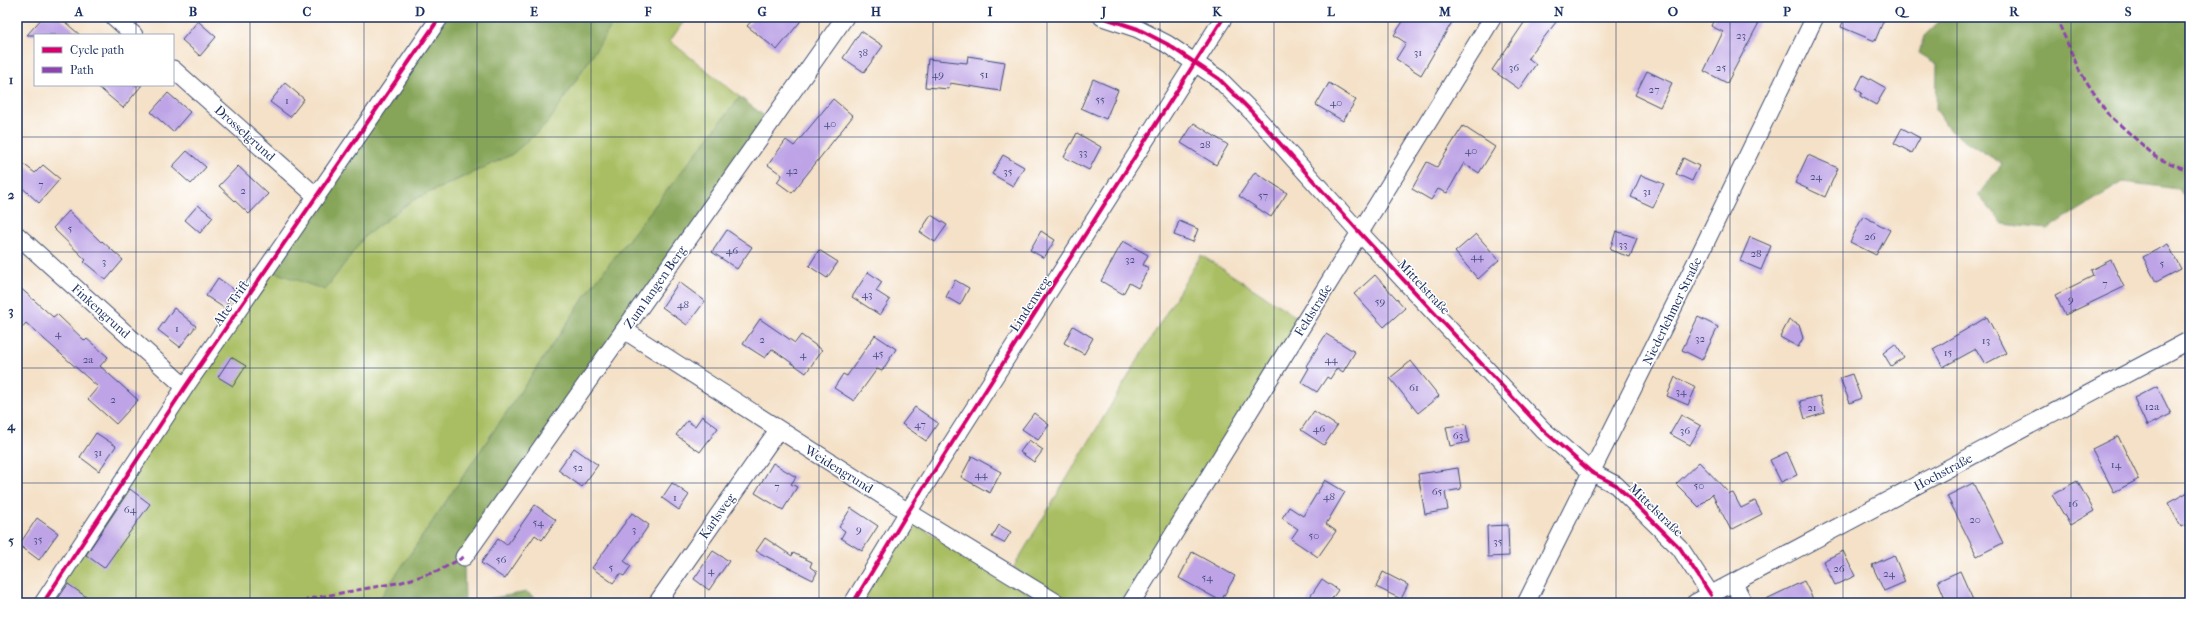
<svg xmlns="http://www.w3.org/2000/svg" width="2207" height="620" viewBox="0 0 2207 620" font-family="'IM FELL French Canon',serif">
<rect width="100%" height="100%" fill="#fff"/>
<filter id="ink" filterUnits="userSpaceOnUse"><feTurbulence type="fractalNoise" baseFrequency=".025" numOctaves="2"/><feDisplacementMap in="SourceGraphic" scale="8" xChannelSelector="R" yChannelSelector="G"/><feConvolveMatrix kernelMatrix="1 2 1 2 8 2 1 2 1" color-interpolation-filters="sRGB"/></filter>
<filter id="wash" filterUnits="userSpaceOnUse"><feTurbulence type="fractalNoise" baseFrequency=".012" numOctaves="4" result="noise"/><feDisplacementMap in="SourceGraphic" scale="16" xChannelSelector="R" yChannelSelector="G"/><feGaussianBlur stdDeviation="0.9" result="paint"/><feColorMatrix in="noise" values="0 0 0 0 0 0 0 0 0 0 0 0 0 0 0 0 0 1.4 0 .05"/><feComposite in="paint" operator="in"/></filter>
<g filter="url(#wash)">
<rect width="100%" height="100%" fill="#f4e1c7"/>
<path fill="#a9be62" stroke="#627660" d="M617,17H687L670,41L740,97L593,285L377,603H43L268,270L325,289L365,236L411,201L511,155L548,123Z
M1201,255L1303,321L1122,603H1068L1013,568Z
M910,521L1045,603H861Z"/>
<path fill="#86a558" stroke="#506a5b" d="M446,17H617L548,123L511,155L411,201L365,236L325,290L268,270Z
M1944,17H2190V206L2179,189L2123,182L2047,229L2003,224L1978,195L2002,164L1950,131L1936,109L1937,64L1919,53L1924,36Z
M740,97L768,119L464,557L465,603H377L593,285Z
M527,592L541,603H466Z"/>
<g id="blocks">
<path fill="#bea4e6" d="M43,17H59L80,35H27Z
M755,17H804L777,50L747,26Z
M1406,17H1455L1421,75L1396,59L1406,43L1394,35Z
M1528,17H1560L1528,58L1536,64L1519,89L1492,70Z
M1715,17H1762L1727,83L1704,71L1723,32L1711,26Z
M1845,17H1885L1875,41L1841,27Z
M198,21L216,37L200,56L182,40Z
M861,31L883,46L864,72L843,58Z
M968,56L1005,62L1000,91L950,83L949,89L925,87L928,59L967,63Z
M1647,71L1672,83L1660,107L1635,95Z
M1863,75L1886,88L1876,105L1860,96L1862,93L1856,89Z
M1093,79L1118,90L1106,119L1081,108Z
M285,83L304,99L290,117L270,102Z
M1329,83L1356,100L1343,121L1316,105Z
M96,85H142L123,108Z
M168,93L190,112L173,132L151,112Z
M833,99L853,116L792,193L777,182L782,175L768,165L786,140L794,146Z
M1194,123L1228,145L1216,165L1181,143Z
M1463,126L1495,147L1479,173L1464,163L1447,193L1438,189L1431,200L1412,189L1427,162L1437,167Z
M1902,128L1920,138L1912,153L1894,143Z
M1077,133L1101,147L1089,170L1064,157Z
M187,151L206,167L191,184L172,167Z
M1003,155L1024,167L1013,186L992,174Z
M1808,155L1838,168L1825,197L1795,183Z
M1683,158L1699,166L1692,181L1676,174Z
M17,159L35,173L43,165L60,179L39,203L17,183Z
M238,166L268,194L249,214L219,186Z
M1255,172L1287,193L1271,217L1239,196Z
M1641,175L1664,184L1653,207L1631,197Z
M198,205L213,217L200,233L185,220Z
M69,211L101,242L102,241L123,260L106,280L84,262L86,260L53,228Z
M931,215L947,225L935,242L920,232Z
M1863,216L1890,230L1876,255L1850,242Z
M1179,221L1198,229L1193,242L1174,235Z
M727,230L752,247L737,269L712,252Z
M1041,231L1055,240L1044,258L1030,250Z
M1616,231L1637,238L1630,257L1610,250Z
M1476,234L1499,260L1478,279L1455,252Z
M1750,237L1771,246L1761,270L1740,261Z
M1123,241L1148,255L1143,265L1149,268L1138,288L1129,283L1123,294L1101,281Z
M2168,244L2181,269L2156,282L2143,257Z
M819,250L838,262L827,278L809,266Z
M2111,260L2124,287L2065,315L2055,295L2093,276L2091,270Z
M868,272L882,282L876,291L890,300L880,315L852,297Z
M1375,275L1405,308L1384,327L1354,294Z
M218,278L236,291L224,308L206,296Z
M955,280L969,288L960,305L946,297Z
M679,282L705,301L687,325L662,307Z
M17,285L53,317L57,314L85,341L87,339L108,357L100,366L138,400L116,424L88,399L98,387L26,323L17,333Z
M174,308L196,326L180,347L158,330Z
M1698,317L1718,327L1702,360L1682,350Z
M1987,317L2006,353L1985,364L1976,349L1943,367L1933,349Z
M760,319L795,343L801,335L822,350L806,373L772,349L765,358L743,344Z
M1789,320L1799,325L1803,338L1798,347L1780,337Z
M1073,326L1093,338L1084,354L1064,343Z
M1326,334L1355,352L1343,372L1337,368L1330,379L1327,377L1317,392L1301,382L1309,368L1306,366Z
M875,335L896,349L882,371L877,369L854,401L834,388L843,374L847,376Z
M1895,344L1904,357L1891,366L1883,353Z
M231,357L246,366L233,386L218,377Z
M1411,361L1439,396L1418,413L1390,378Z
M1852,374L1861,398L1850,403L1840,378Z
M1675,377L1696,387L1688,405L1667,396Z
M2157,386L2171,414L2147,426L2134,398Z
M1820,396L1825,413L1805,419L1800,401Z
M915,407L938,423L926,441L902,424Z
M1314,411L1337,426L1324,445L1301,430Z
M1034,413L1049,425L1038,440L1022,429Z
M1681,415L1701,426L1690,445L1670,434Z
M702,416L718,428L700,452L676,435L687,421L695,426Z
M1466,424L1469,442L1450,446L1446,427Z
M96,433L116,446L99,471L80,457Z
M2118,436L2139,479L2114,492L2092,449Z
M1029,440L1043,450L1034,462L1020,452Z
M574,448L598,465L582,487L558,470Z
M1787,452L1797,475L1781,482L1770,460Z
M972,456L1001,472L990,493L961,477Z
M1699,462L1730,494L1733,493L1741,508L1755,501L1762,514L1731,530L1712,494L1699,507L1676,484Z
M773,463L796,477L791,484L797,487L783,510L755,493Z
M1458,468L1461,489L1445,492L1448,510L1425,514L1418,474Z
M1325,480L1345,492L1326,524L1336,531L1318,557L1291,539L1298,529L1282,518L1289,507L1303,516Z
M2077,481L2094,511L2070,525L2052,495Z
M672,483L689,495L679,510L662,498Z
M1973,483L2003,543L1977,556L1947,496Z
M130,489L150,504L104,568L86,555Z
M2190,491V522L2181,527L2168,503Z
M535,505L556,520L542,540L535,535L505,579L481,563L498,539L507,545Z
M851,508L878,526L862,551L841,538L845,531L839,527Z
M632,513L649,525L624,561L631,566L624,576L620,574L613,583L592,568Z
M37,518L58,533L39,560L19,545Z
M999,525L1011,532L1004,543L992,537Z
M1508,525L1509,556L1488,557L1487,526Z
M765,538L792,556L793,553L812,562L810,567L817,572L813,580L756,551Z
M713,551L729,561L709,590L694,579Z
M1843,551L1855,576L1835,585L1823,561Z
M1192,552L1235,576L1221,601L1179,578Z
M1894,555L1905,582L1884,591L1872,565Z
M1960,571L1973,600L1965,603H1947L1938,581Z
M1383,572L1408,585L1401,599L1376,587Z
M1322,579L1338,590L1329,603H1306Z
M1804,581L1815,603H1758Z
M68,584L95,603H55Z"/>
</g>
</g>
<g filter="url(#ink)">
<use href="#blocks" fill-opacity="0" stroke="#3c4a6e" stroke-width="1"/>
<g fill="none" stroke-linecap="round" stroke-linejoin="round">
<defs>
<path id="minor" d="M114,17L134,35
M1102,17L1138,29L1167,44L1219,79L1251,111L1360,233L1543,430L1591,472L1616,485L1680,548L1711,595
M173,69L316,196
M17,235L185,387
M624,330L908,512L1057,603
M464,557L845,17
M1734,584L1744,603
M43,603L185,387L440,17
M657,603L778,430
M853,603L908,512L1224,17
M1131,603L1493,17
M1526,603L1698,258L1815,17
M1695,603L2190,340"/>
</defs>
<use href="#minor" stroke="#3c4a6e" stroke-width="19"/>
<use href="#minor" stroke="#fff" stroke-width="17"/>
<path stroke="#8e44ad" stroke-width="3" stroke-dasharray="6 3" stroke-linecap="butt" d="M2056,17L2079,70L2107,113L2157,158L2190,171
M304,603L308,599L402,582L438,571L464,557"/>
<defs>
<path id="cycleway" d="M1102,17L1138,29L1167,44L1219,79L1251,111L1360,233L1543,430L1591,472L1616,485L1680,548L1711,595
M43,603L185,387L440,17
M853,603L908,512L1224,17"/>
</defs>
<use href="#cycleway" stroke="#fff" stroke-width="6"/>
<use href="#cycleway" stroke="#d6006c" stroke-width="4"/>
</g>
</g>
<path fill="none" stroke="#1b2f5e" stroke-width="1" stroke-opacity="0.55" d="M136,17V35M250,17V603M364,17V603M477,17V603M591,17V603M705,17V603M819,17V603M933,17V603M1047,17V603M1160,17V603M1274,17V603M1388,17V603M1502,17V603M1616,17V603M1730,17V603M1843,17V603M1957,17V603M2071,17V603M136,85V603M17,137H2190M17,252H2190M17,368H2190M17,483H2190"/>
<g text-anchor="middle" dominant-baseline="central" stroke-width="3" stroke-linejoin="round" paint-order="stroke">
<g font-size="11" fill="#444c80">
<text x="1741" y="35">23</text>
<text x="863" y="52">38</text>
<text x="1418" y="52">31</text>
<text x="1514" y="67">36</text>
<text x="1721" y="67">25</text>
<text x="938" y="74">49</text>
<text x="984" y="74">51</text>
<text x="1654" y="89">27</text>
<text x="1100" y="99">55</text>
<text x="287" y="100">1</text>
<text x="1336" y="102">40</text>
<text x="830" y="123">40</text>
<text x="1205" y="144">28</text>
<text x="1471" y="150">40</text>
<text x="1083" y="152">33</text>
<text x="792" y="170">42</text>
<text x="1008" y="171">35</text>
<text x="1816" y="176">24</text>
<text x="41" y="184">7</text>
<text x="243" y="190">2</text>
<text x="1647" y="191">31</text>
<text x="1263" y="195">57</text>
<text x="70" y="228">5</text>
<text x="1870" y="236">26</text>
<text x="1623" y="244">33</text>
<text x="732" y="250">46</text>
<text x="1756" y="253">28</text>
<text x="1477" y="256">44</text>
<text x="1130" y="259">32</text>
<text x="104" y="261">3</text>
<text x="2162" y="263">5</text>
<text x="2105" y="283">7</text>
<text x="867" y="294">43</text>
<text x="2071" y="299">9</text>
<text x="1380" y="301">59</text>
<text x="683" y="304">48</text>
<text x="177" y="328">1</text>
<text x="58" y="333">4</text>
<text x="1700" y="338">32</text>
<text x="762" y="339">2</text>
<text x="1986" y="340">13</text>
<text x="1948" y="352">15</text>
<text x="878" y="353">45</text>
<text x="803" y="354">4</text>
<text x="88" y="359">2a</text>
<text x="1331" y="359">44</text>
<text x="1414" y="387">61</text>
<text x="1681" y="391">34</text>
<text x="113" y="399">2</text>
<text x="2152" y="406">12a</text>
<text x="1812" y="407">21</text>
<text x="920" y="424">47</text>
<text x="1319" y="428">46</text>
<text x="1685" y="430">36</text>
<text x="1458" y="435">63</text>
<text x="98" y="452">31</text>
<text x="2116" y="464">14</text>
<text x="578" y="467">52</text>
<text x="981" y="474">44</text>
<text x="1699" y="485">50</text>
<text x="777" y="486">7</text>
<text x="1437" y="491">65</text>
<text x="1329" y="496">48</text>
<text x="675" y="497">1</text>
<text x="2073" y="503">16</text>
<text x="130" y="509">64</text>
<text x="1975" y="519">20</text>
<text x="538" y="522">54</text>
<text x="634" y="529">3</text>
<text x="859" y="529">9</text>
<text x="1314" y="535">50</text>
<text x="38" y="539">35</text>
<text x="1498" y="541">35</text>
<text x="501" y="559">56</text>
<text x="611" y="567">5</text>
<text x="1839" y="568">26</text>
<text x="711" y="570">4</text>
<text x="1889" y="573">24</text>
<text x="1207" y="577">54</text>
</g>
<g font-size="13" fill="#1b2f5e" stroke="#fff">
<text transform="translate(245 133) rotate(42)">Drosselgrund</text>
<text transform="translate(655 287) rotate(-55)">Zum langen Berg</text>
<text transform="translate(1424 287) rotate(47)">Mittelstraße</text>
<text transform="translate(231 303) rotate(-55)">Alte Trift</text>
<text transform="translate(1030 304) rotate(-57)">Lindenweg</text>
<text transform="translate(1313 310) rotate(-58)">Feldstraße</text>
<text transform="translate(101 311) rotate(42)">Finkengrund</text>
<text transform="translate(1672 311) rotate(-64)">Niederlehmer Straße</text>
<text transform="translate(839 469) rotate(32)">Weidengrund</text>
<text transform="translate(1943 472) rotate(-28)">Hochstraße</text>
<text transform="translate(1656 510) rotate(44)">Mittelstraße</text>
<text transform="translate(717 516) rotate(-55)">Karlsweg</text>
</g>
</g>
<rect width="2207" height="620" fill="none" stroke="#fff" stroke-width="44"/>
<rect x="34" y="34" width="140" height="52" fill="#ffffff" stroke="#a4acbf"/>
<rect x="42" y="47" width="20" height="6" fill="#d6006c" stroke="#a4acbf"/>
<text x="70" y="54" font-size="12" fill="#1b2f5e">Cycle path</text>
<rect x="42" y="67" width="20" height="6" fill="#8e44ad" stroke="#a4acbf"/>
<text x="70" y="74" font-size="12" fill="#1b2f5e">Path</text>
<rect x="22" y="22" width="2163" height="576" fill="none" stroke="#1b2f5e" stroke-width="1.5"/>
<g font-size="13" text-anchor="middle" font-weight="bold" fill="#1b2f5e">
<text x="79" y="16">A</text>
<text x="193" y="16">B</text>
<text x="307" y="16">C</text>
<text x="420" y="16">D</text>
<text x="534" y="16">E</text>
<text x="648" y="16">F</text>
<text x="762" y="16">G</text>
<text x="876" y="16">H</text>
<text x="990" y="16">I</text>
<text x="1104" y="16">J</text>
<text x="1217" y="16">K</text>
<text x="1331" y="16">L</text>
<text x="1445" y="16">M</text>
<text x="1559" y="16">N</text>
<text x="1673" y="16">O</text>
<text x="1787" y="16">P</text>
<text x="1900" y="16">Q</text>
<text x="2014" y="16">R</text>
<text x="2128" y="16">S</text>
<text x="11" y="84">1</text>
<text x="11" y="199">2</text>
<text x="11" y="315">3</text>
<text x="11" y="430">4</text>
<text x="11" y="545">5</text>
</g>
</svg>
